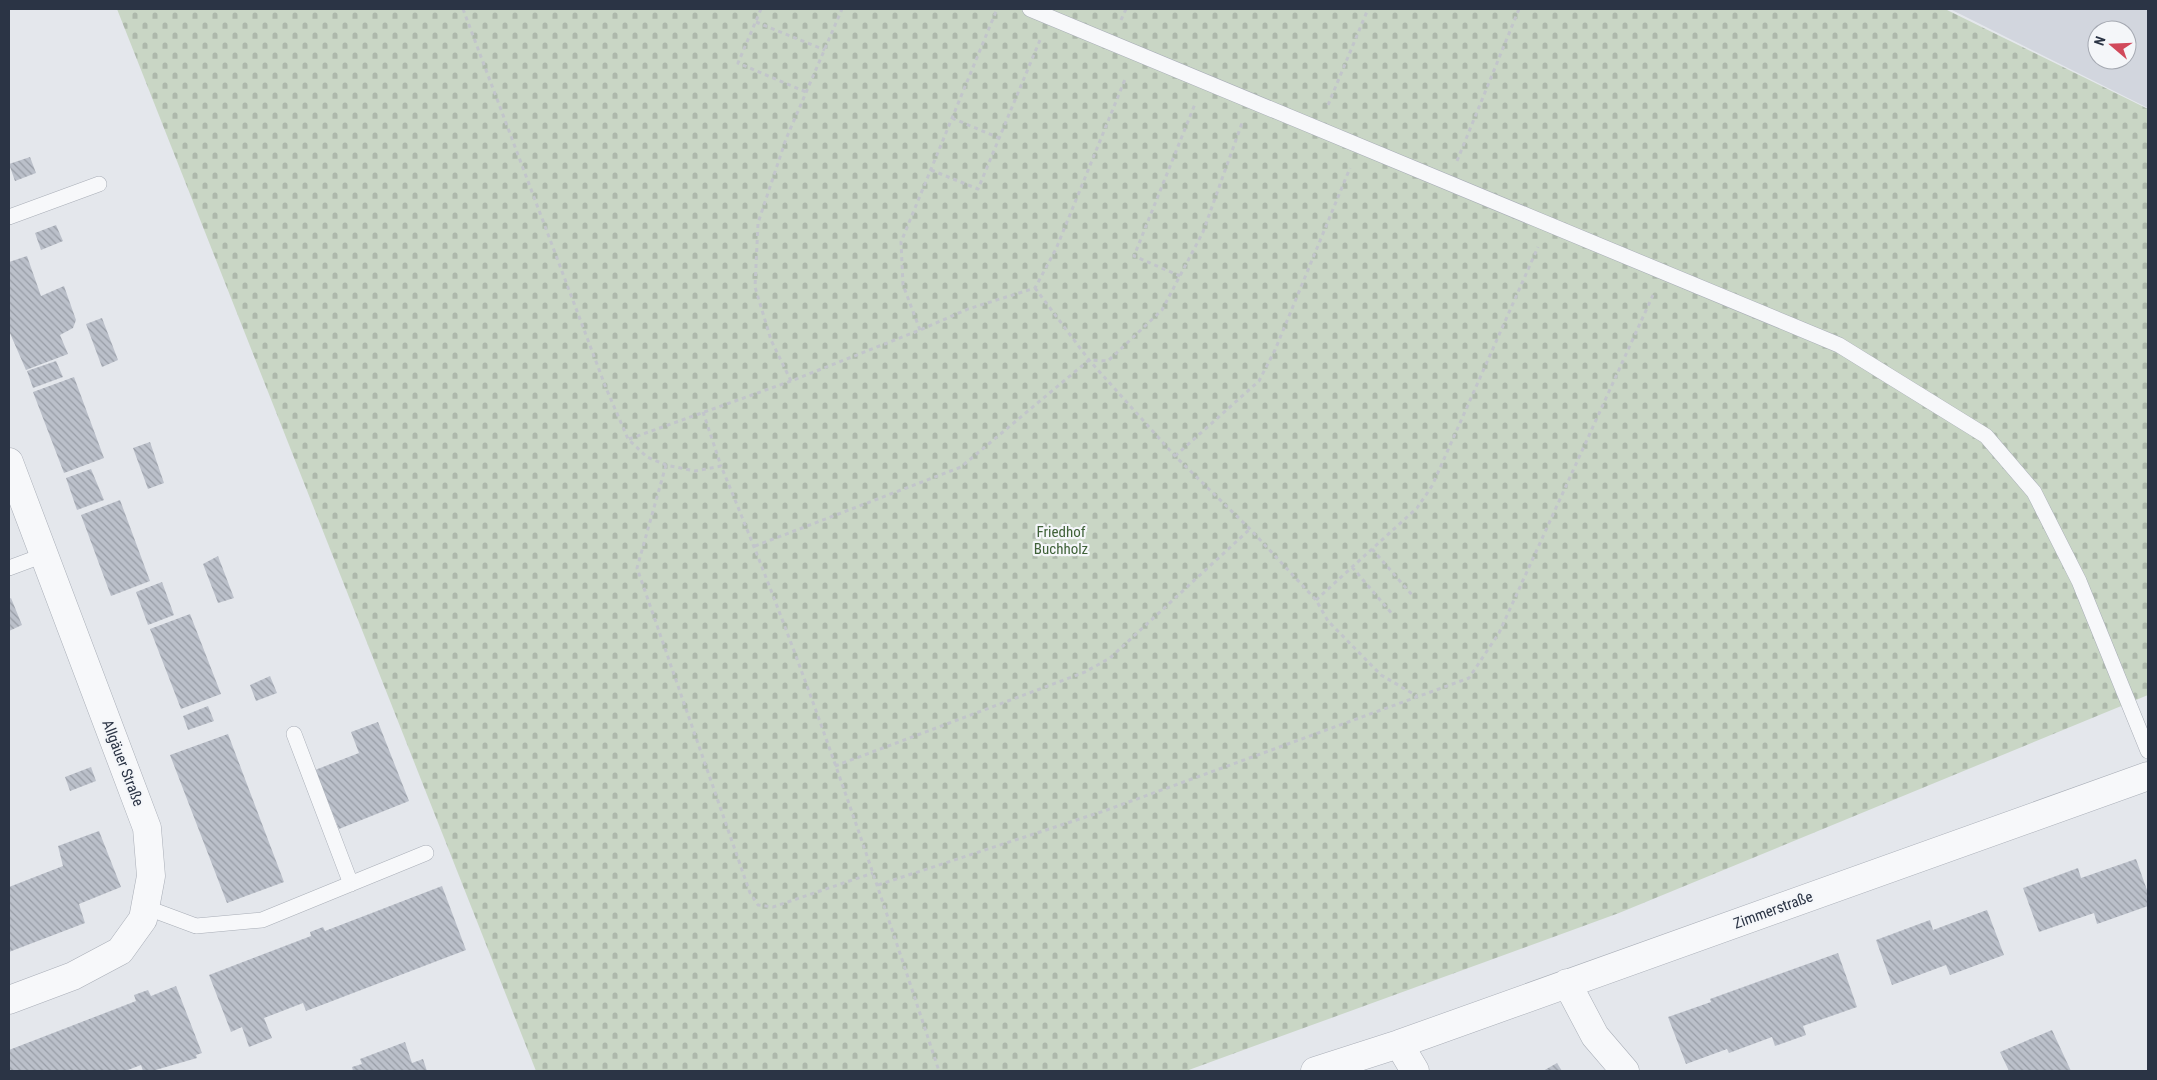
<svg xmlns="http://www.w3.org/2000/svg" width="2157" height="1080" viewBox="0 0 2157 1080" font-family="'Roboto Condensed',sans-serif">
<defs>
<pattern id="cemetery-stones" width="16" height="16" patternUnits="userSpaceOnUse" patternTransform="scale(1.25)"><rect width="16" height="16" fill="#c9d6c5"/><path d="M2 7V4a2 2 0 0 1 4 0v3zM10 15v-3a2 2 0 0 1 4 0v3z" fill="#adb8ab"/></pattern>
<pattern id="building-back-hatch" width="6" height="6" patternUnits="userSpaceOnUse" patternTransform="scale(1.25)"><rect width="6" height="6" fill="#bbc0ca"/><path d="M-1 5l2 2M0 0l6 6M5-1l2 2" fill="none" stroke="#989da6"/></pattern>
</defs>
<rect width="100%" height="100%" fill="#e4e7ec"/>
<path fill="#d2d6de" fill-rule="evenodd" d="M1950,9H2148V108ZM2097,30H2127V60H2097Z"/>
<path fill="url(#cemetery-stones)" d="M117,9H1945L2148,109V695L1619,913L1186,1071H536Z"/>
<path fill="url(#building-back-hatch)" d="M30,157L36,173L15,181L9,164Z
M56,225L63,241L41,250L35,233Z
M27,256L41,296L64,286L76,320L73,328L60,335L68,354L26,370L9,331V262Z
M102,318L118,360L102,367L86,324Z
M56,361L63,377L33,388L27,371Z
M74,377L104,458L64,473L33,392Z
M150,442L164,483L148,489L133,448Z
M91,469L104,500L77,510L66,478Z
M120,500L150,581L111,596L81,515Z
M218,556L234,598L218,603L203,564Z
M162,582L174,615L148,625L136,592Z
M11,598L22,625L9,631V599Z
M190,614L221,694L181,709L150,629Z
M270,676L277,693L256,701L250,685Z
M208,706L214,721L188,730L183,716Z
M378,722L409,801L339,829L315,770L359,753L351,732Z
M228,734L284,882L227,903L170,755Z
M91,767L96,781L70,791L65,777Z
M99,831L121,887L79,904L85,923L9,952V887L63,866L58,846Z
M2136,859L2148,893V906L2097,924L2094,913L2039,932L2023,888L2078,868L2081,878Z
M442,886L466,950L306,1011L303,1003L264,1018L272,1038L249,1047L242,1027L231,1032L209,975L311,936L310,932L323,927L325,931Z
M1987,910L2004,955L1950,975L1946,965L1892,985L1876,940L1930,920L1933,930Z
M1838,953L1857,1007L1803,1026L1806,1035L1775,1046L1772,1037L1729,1053L1727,1049L1686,1064L1668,1017L1711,1002L1710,999Z
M176,986L202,1053L196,1055L197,1058L152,1071H143L141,1065L125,1071H9V1050L136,1001L134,995L148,990L151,996Z
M2052,1030L2071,1071H2009L2000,1052Z
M405,1042L412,1063L423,1059L427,1071H353L352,1067L362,1064L360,1059Z
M1557,1063L1562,1071H1543Z"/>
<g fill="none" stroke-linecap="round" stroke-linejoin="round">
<defs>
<path id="lane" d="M1030,9L1839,345L1986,436L2034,492L2079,581L2148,751
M9,217L99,184
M9,568L44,555
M294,734L351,884
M145,907L196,926L262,920L426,853"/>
<path id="street" d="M9,462L147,828L151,876L143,919L120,951L73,976L9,1000
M1567,983L1595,1036L1625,1071
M1399,1044L1415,1071
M1315,1071L1399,1044L2148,776"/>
</defs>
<use href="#lane" stroke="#a9aeb7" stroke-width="16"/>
<use href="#street" stroke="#a9aeb7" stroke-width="29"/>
<path stroke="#c2c5cb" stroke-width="3" stroke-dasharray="4 4" stroke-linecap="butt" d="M463,9L606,388L628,439L647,457L666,465L695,471L721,466C804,664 872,868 939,1071
M761,9L738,63L806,92
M1121,20L1126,9
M756,22L825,50
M1328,105L1368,9
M952,118L999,138
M1457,161L1519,9
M931,170L978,189L1040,40
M1180,276L1134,256L1195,104
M1035,288L1089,360L1175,456L1250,529L1316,600L1328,621L1381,675L1417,696
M920,330L903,285L901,242L997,9
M791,381L771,340L755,287L758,223L786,139L842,9
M703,412L721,466
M629,439L791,381L920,330L968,309L1035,288L1056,249L1126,77
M1175,456L1259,381L1275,350L1350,168
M666,465L637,568L750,893L758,905L773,907L873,873
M755,546L961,467L1089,360L1108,361L1162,310L1203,232L1242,123
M1372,549L1413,596
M1352,567L1393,615
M1316,600L1417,508L1432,486L1538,247
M835,766L1085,672L1110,658L1250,529
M878,885L1104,811L1469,678L1499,633L1653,295"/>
<use href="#lane" stroke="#f7f8fa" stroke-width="15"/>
<use href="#street" stroke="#f7f8fa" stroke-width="28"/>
</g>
<g text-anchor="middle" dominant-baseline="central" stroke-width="4.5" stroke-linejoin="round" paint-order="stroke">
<g font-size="15" fill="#3f6138" stroke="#f4f6f9">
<text x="1061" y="532">Friedhof<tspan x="1061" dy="17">Buchholz</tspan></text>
</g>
<g font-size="15" fill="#2b3445" stroke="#f4f6f9">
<text transform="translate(123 763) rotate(69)">Allgäuer Straße</text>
<text transform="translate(1773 910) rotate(-20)">Zimmerstraße</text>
</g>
</g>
<rect width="2157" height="1080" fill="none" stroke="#2b3445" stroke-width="20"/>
<g transform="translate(2112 45) rotate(289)"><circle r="24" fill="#f4f6f9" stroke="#a4a8b1"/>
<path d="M0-4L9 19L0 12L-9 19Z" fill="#d1495b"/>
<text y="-8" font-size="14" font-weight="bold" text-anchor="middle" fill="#2b3445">N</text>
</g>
</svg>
